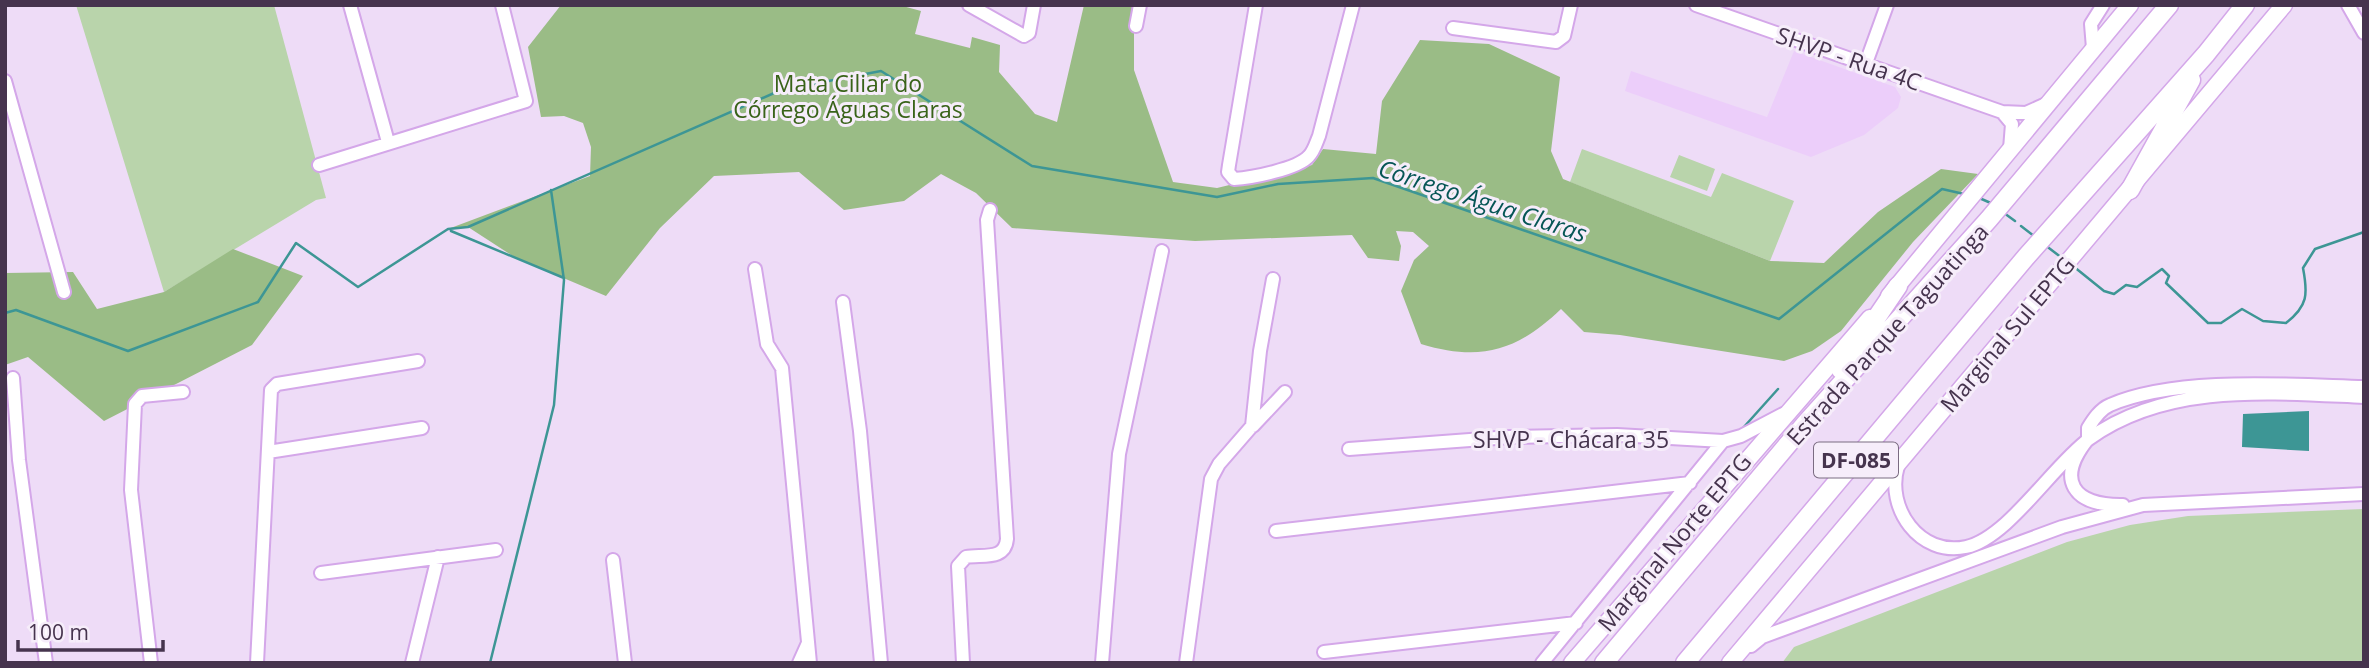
<svg xmlns="http://www.w3.org/2000/svg" width="2369" height="668" viewBox="0 0 2369 668" font-family="'Open Sans',sans-serif">
<rect width="100%" height="100%" fill="#eedcf7"/>
<path fill="#eccefa" d="M1794,51L1895,87L1901,97L1898,108L1864,135L1811,157L1625,91L1631,71L1767,117Z"/>
<path fill="#b9d4ab" d="M76,5H274L326,198L316,200L164,292Z
M1582,149L1711,197L1722,173L1794,201L1770,261L1570,182Z
M1679,155L1715,169L1707,191L1670,177Z
M2364,509V663H1782L1794,647L2067,542L2130,525L2188,516Z"/>
<path fill="#9abc86" d="M561,5H899L921,11L915,34L970,48L972,37L1000,45L999,72L1035,114L1057,122L1084,5H1138L1134,24V70L1173,182L1217,188L1312,165L1323,149L1376,154L1382,101L1420,40L1489,44L1560,77L1551,151L1563,179L1770,261L1824,263L1878,212L1941,169L1978,174L1913,242L1841,331L1812,351L1784,361L1620,335L1584,332L1561,309C1517,351 1481,362 1421,344L1401,291L1414,260L1429,246L1413,232L1396,231L1401,246L1399,261L1368,258L1352,235L1195,241L1012,228L976,193L941,174L904,201L844,210L799,172L714,176L660,228L606,296L516,258L468,227L448,229L590,176L591,147L583,123L564,116L541,117L528,47Z
M233,249L303,276L252,345L104,421L28,357L5,365V273L73,272L97,309L164,292Z"/>
<path fill="#3d9695" d="M2309,411V451L2242,447L2243,414Z"/>
<g fill="none" stroke-linecap="round" stroke-linejoin="round">
<path stroke="#3d9695" stroke-width="2.5" d="M1977,197L1993,204
M2004,213L2015,221
M2021,226L2034,236
M451,231L564,278
M2045,245L2062,258
M2073,266L2104,291L2114,294L2126,285L2137,287L2162,269L2169,276L2166,283L2208,323H2221L2242,309L2263,321L2286,323C2308,306 2308,294 2303,268L2315,249L2364,232
M5,313L16,310L128,351L258,302L296,243L358,287L448,229L468,227L781,90L881,71L1032,166L1217,197L1278,184L1373,178L1779,319L1942,189L1964,194
M1743,428L1778,389
M490,663L554,405L564,280L551,190"/>
<defs>
<path id="minor" d="M350,5L388,142
M969,5L1024,36L1029,33L1034,5
M1256,5L1229,165L1228,172L1234,179C1251,178 1298,169 1309,156C1314,151 1316,143 1319,136L1353,5
M1696,5L2002,112L2026,113L2046,104
M2348,5L2364,33
M1136,26L1140,5
M1453,28L1556,42L1564,36L1571,5
M2093,48L2091,24L2103,5
M1866,63L1887,5
M5,81L64,292
M2002,112L2012,124L2010,149
M319,165L526,101L502,5
M755,269L767,344L782,368L810,663
M843,302L860,431L881,663
M13,378L19,460L46,663
M1253,426L1285,392
M1349,449L1510,437L1617,435L1723,441L1741,436L1783,414
M268,452L422,428
M1898,466C1885,508 1920,557 1966,547C2008,538 2053,465 2089,439C2167,382 2273,393 2364,397
M2123,505C2073,506 2055,480 2088,439V428C2093,420 2100,409 2110,405C2177,376 2290,385 2364,387
M1276,531L1690,483
M613,560L625,663
M321,573L496,550
M1751,646L1762,637L2062,527L2143,505L2364,494
M1324,652L1576,623
M151,663L131,490L135,404L142,396L183,392
M257,663L271,390L277,384L418,361
M412,663L438,557
M799,663L808,643
M963,663L958,566L966,557C982,554 1005,561 1007,539L987,220L990,210
M1102,663L1119,454L1162,251
M1186,663L1211,479L1219,464L1252,426L1260,351L1273,279
M1542,663L1723,441"/>
<path id="major" d="M1889,296L2130,5
M1572,663L1870,318
M1730,663L2284,5"/>
<path id="highway" d="M2130,190L2191,80
M1841,370L1898,286
M1604,663L1805,424L1989,219L2169,5
M1685,663L2026,257L2206,54L2245,5"/>
</defs>
<use href="#minor" stroke="#d4a7e9" stroke-width="16"/>
<use href="#major" stroke="#d4a7e9" stroke-width="19"/>
<use href="#highway" stroke="#d4a7e9" stroke-width="21"/>
<use href="#minor" stroke="#fff" stroke-width="12"/>
<use href="#major" stroke="#fff" stroke-width="16"/>
<use href="#highway" stroke="#fff" stroke-width="18"/>
</g>
<g text-anchor="middle" dominant-baseline="central" stroke-width="6" stroke-linejoin="round" paint-order="stroke">
<rect fill="#f6edfa" stroke="#7b6c82" stroke-width="2" x="1814" y="442.5" width="84" height="35" rx="5"/>
<g font-size="21" font-weight="bold" fill="#46344e">
<text x="1856" y="460">DF-085</text>
</g>
<g font-size="23" fill="#46344e" stroke="#f6edfa">
<text transform="translate(1849 58) rotate(19)">SHVP - Rua 4C</text>
<text transform="translate(1887 334) rotate(-48)">Estrada Parque Taguatinga</text>
<text transform="translate(2007 334) rotate(-50)">Marginal Sul EPTG</text>
<text x="1571" y="439">SHVP - Chácara 35</text>
<text transform="translate(1674 542) rotate(-50)">Marginal Norte EPTG</text>
</g>
<g font-size="23" fill="#396319" stroke="#f6edfa">
<text x="848" y="83">Mata Ciliar do<tspan x="848" dy="26">Córrego Águas Claras</tspan></text>
</g>
<g font-size="24" font-style="italic" fill="#065656" stroke="#f6edfa">
<text transform="translate(1483 200) rotate(18)">Córrego Água Claras</text>
</g>
</g>
<rect width="2369" height="668" fill="none" stroke="#46344e" stroke-width="14"/>
<path d="M18 640v10h145v-10" fill="none" stroke="#46344e" stroke-width="3.5"/>
<text x="28" y="640" font-size="21" fill="#46344e" stroke="#f6edfa" stroke-width="5" paint-order="stroke">100 m</text>
</svg>
